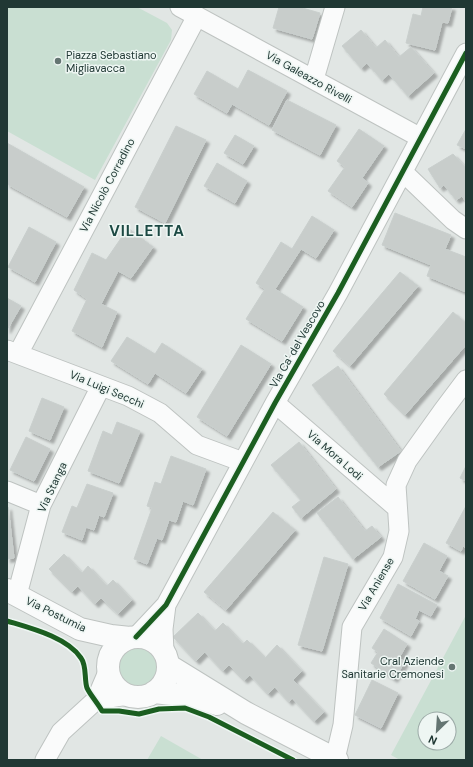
<svg xmlns="http://www.w3.org/2000/svg" width="473" height="767" viewBox="0 0 473 767" font-family="'DM Sans',sans-serif">
<defs>
<filter id="shadow"><feDropShadow dx="3.5" dy="3.5" stdDeviation="1" flood-color="#0004"/></filter>
</defs>
<rect width="100%" height="100%" fill="#e1e6e4"/>
<path fill="#c9dfd2" fill-rule="evenodd" d="M7,7H137L167,23L172,30L171,40L95,180L7,131Z
M466,615V760H400L391,755ZM425,719H449V743H425Z
M117 667a21 21 0 1 1 42 0a21 21 0 1 1-42 0Z
M161,736L203,760H147Z"/>
<path fill="#c8cdcb" stroke="#c9cfcd" filter="url(#shadow)" d="M279,7H299L320,13L312,39L273,28Z
M423,7H452L448,23L442,22L435,50L406,43L413,14L421,16Z
M361,30L376,48L385,40L399,57L411,47L434,73L408,96L389,74L382,80L367,63L361,68L342,46Z
M248,70L287,91L269,125L232,104L227,113L194,94L207,71L238,89Z
M287,100L336,125L320,155L272,130Z
M176,126L206,140L165,223L135,207Z
M359,129L384,146L362,178L368,183L352,207L328,191L345,167L337,161Z
M466,129V149L457,145Z
M235,135L254,146L243,164L224,153Z
M7,143L84,187L67,217L7,184Z
M453,154L466,168V202L462,196L456,200L444,185L440,188L428,169Z
M217,163L247,181L235,203L204,186Z
M395,213L451,235L445,249L466,257V292L427,276L431,265L382,245Z
M312,216L334,230L316,258L301,249L275,289L303,307L282,341L246,319L265,289L256,283L281,242L292,249Z
M29,227L56,242L35,282L8,267Z
M128,228L153,247L131,278L118,271L101,304L117,312L102,347L72,331L87,299L74,290L92,253L106,260Z
M400,272L418,286L350,366L333,351Z
M7,298L21,306L7,330Z
M453,312L466,323V345L405,415L384,394Z
M127,337L155,354L162,343L202,369L186,393L155,373L148,384L111,361Z
M241,345L271,364L227,436L197,417Z
M338,366L401,451L378,467L312,385Z
M42,398L64,407L50,440L29,431Z
M117,422L140,431L119,483L88,471L103,431L112,435Z
M26,437L50,449L34,481L10,470Z
M299,442L336,489L301,518L292,507L301,500L271,465Z
M171,456L206,469L193,505L183,501L176,522L169,520L162,540L157,538L147,564L134,559L152,508L147,506L155,482L161,484Z
M466,466V481L460,478Z
M87,484L113,493L104,517L99,515L94,530L86,527L82,540L62,532L72,506L77,508Z
M338,497L365,531L372,526L381,537L353,559L317,513Z
M466,506V548L463,546L461,551L446,543Z
M7,507H8L14,558L7,559Z
M273,512L295,530L226,610L204,592Z
M424,543L447,556L439,571L448,576L435,599L403,581Z
M64,554L82,573L88,566L107,586L113,580L132,600L118,614L101,598L95,604L78,586L72,592L49,569Z
M324,557L348,564L322,651L298,645Z
M398,584L437,605L431,616L419,610L415,619L419,621L411,636L380,618Z
M198,613L215,631L223,623L243,644L247,640L265,658L277,645L302,671L293,680L324,712L314,721L292,698L289,702L275,687L268,694L250,675L244,680L229,665L223,671L205,652L196,661L173,637Z
M384,629L407,644L399,658L405,662L394,679L371,663L378,652L372,648Z
M372,680L398,693L381,728L355,715Z"/>
<g fill="none" stroke-linecap="round" stroke-linejoin="round">
<defs>
<path id="minor" d="M180,7L421,138
M314,79L335,7
M403,172L453,220L466,229
M7,350L128,396L160,413L197,445L243,462
M18,354L197,16
M275,403L396,507
M7,491L41,505
M17,595L41,505L101,386
M136,637L166,605L275,403L338,293L466,53
M164,652L163,629L166,605
M96,700L128,695
M335,759L343,725L352,627L393,557L399,531L396,485L407,461L442,412L466,380
M45,760L61,732L96,700L108,672"/>
<path id="tertiary" d="M7,590L80,629L111,636L130,638
M108 667a30 30 0 1 1 60 0a30 30 0 1 1-60 0Z
M168,665L246,713L337,760
M154,692L191,696L217,704"/>
</defs>
<use href="#minor" stroke="#bec3c1" stroke-width="21"/>
<use href="#tertiary" stroke="#bec3c1" stroke-width="24"/>
<use href="#minor" stroke="#fafbfb" stroke-width="19"/>
<use href="#tertiary" stroke="#fafbfb" stroke-width="22"/>
<defs>
<path id="cycleway" d="M7,621C30,628 67,637 81,658C87,666 84,679 87,688C89,693 99,705 102,711H119L139,714L159,709L185,708L209,717L293,760
M136,637L166,605L275,403L338,293L466,53"/>
</defs>
<use href="#cycleway" stroke="#eef6f3" stroke-width="8"/>
<use href="#cycleway" stroke="#1b5e20" stroke-width="5"/>
</g>
<g fill="#647572" stroke="#eef6f3" stroke-width="1.5">
<circle cx="58" cy="61" r="4"/>
<circle cx="452" cy="667" r="4"/>
</g>
<g text-anchor="middle" dominant-baseline="central" stroke-width="3" stroke-linejoin="round" paint-order="stroke">
<g font-size="11" fill="#203834" stroke="#eef6f3" text-anchor="start">
<text x="66" y="55">Piazza Sebastiano<tspan x="66" dy="13">Migliavacca</tspan></text>
<text x="444" y="661" text-anchor="end">Cral Aziende<tspan x="444" dy="13">Sanitarie Cremonesi</tspan></text>
</g>
<g font-size="11" fill="#203834" stroke="#eef6f3">
<text transform="translate(309 77) rotate(29)">Via Galeazzo Rivelli</text>
<text transform="translate(107 185) rotate(-62)">Via Nicolò Corradino</text>
<text transform="translate(297 344) rotate(-60)">Via Ca' del Vescovo</text>
<text transform="translate(107 389) rotate(23)">Via Luigi Secchi</text>
<text transform="translate(335 455) rotate(41)">Via Mora Lodi</text>
<text transform="translate(52 487) rotate(-65)">Via Stanga</text>
<text transform="translate(376 584) rotate(-60)">Via Aniense</text>
<text transform="translate(56 614) rotate(26)">Via Postumia</text>
</g>
<g font-size="15" font-weight="bold" letter-spacing="1" fill="#1c4943" stroke="#eef6f3">
<text x="147" y="231">VILLETTA</text>
</g>
</g>
<rect width="473" height="767" fill="none" stroke="#203834" stroke-width="16"/>
<g transform="translate(437 731) rotate(205)"><circle r="19" fill="#eef6f3" stroke="#9caaa7"/>
<path d="M0-3L7 15L0 10L-7 15Z" fill="#647572"/>
<text y="-6" font-size="11" font-weight="bold" text-anchor="middle" fill="#203834">N</text>
</g>
</svg>
